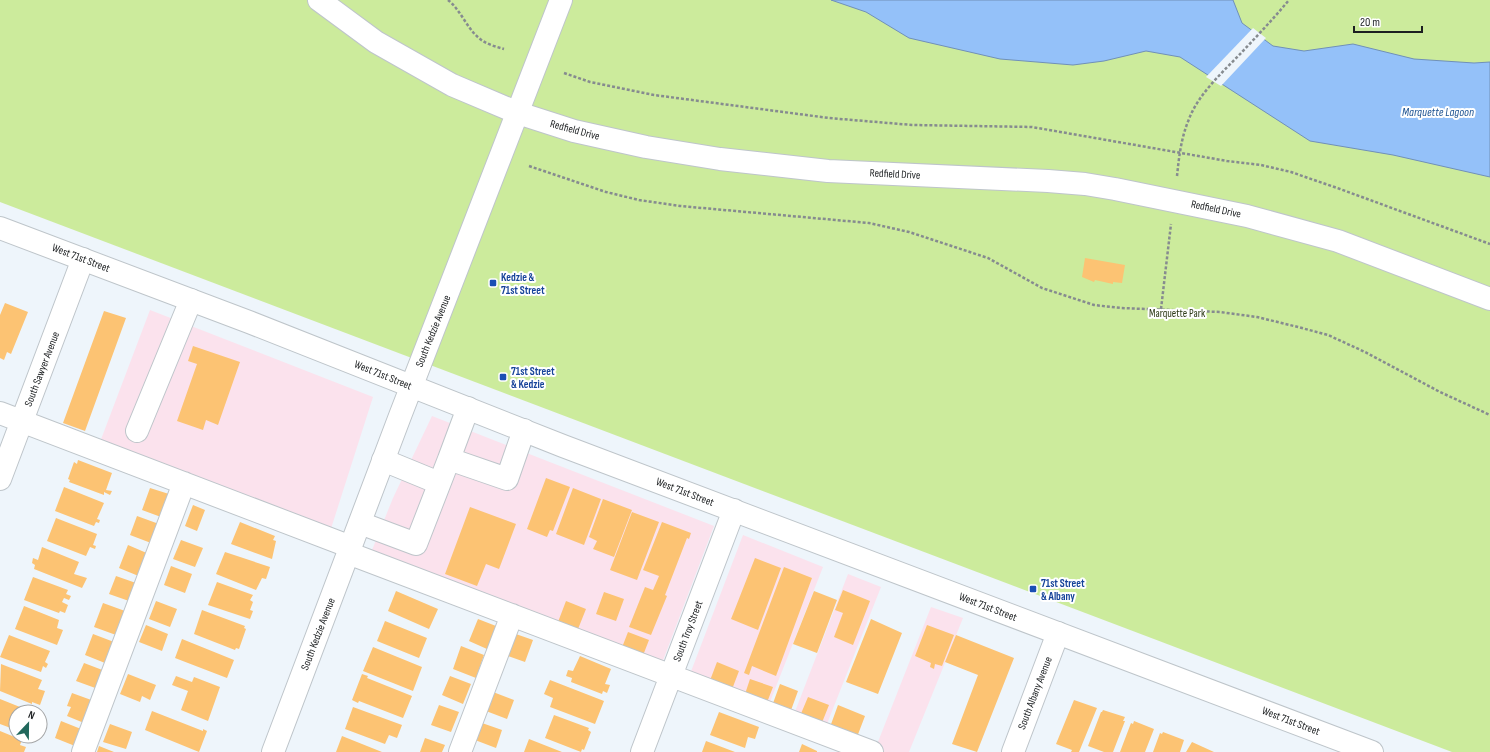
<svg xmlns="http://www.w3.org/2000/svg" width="1490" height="752" viewBox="0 0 1490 752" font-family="'Sofia Sans Condensed',sans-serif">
<rect width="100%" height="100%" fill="#eef5fb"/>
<path fill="#fbe2ed" d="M150,310L373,397L328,538L97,450Z
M432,416L714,526L659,671L368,560L393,498Z
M743,535L823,567L766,712L687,682Z
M848,574L881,587L823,734L791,722Z
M931,607L963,618L909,752H874Z"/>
<path fill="#cceb9c" d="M0,0H1490V752H1452L0,202Z"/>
<path fill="#94c1f9" stroke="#7090b8" d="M831,0H1233L1242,23L1273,46L1304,51L1353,44L1414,59L1474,63L1490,62V177L1393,155L1310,141L1180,57L1146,51L1104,61L1073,65L1000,59L909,38L866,12Z"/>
<path fill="#eef5fb" d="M1253,28L1266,38L1221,86L1206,77Z"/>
<path fill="#fcc373" d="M1085,258L1125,265L1122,283L1113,282V284L1095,280L1094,282L1082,277Z
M5,303L28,312L11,354L7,352L4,360L0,358V315Z
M104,311L126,318L85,431L63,423Z
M193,346L240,362L218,425L206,420L203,430L177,421L197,364L188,361Z
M78,460L112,473L106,490L112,491L110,495L104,492V495L69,482L70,480L68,479L74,462L77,464Z
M546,478L570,487L553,531L550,530L547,537L527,529Z
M64,487L104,503L97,519L100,520L99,523L96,522L94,526L55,511Z
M150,488L169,494L161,517L142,510Z
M573,488L601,499L584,545L556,534Z
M603,499L632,510L614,557L593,549L597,541L589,537Z
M193,505L205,510L197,531L185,526Z
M470,507L516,524L499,569L486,564L477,586L445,574Z
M632,512L659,522L637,580L610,570Z
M137,516L159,524L151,543L130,535Z
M56,518L97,534L93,545L96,546L95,549L90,547L86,556L47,541Z
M240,522L275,536L273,540L276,541L272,559L231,544Z
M662,522L691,533L689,539L687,538L665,595L667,596L651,635L629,627L645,587L653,590L659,576L643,570Z
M181,540L203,548L195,567L173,559Z
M128,545L149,554L141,577L119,568Z
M42,547L79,562L74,574L87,578L82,588L34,569L35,565L32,563L33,558L38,560Z
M225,552L270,567L266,579L262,578L256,590L216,574Z
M755,558L781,568L758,630L731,619Z
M171,566L192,574L185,593L164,585Z
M784,567L812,578L776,676L752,666L749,675L744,673Z
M116,576L136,583L129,601L109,594Z
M33,577L68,590L66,594L71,596L69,600L64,598L62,602L68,605L65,613L60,611L59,613L24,600Z
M217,582L253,595L250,600L253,602L250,610L253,611L250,619L208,605Z
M843,590L870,601L853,645L834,637L843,613L835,610Z
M396,591L438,609L429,629L388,611Z
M814,591L837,600L817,653L793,644Z
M604,592L624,599L616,621L596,614Z
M156,601L177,609L170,627L149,619Z
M566,601L586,609L578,629L558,622Z
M103,603L125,611L116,635L94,627Z
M24,606L59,620L57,628L63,630L57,645L15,629Z
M202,610L245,626L244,628L246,629L239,649L236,648L235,650L194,634Z
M478,619L496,626L487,649L469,641Z
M871,619L902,633L878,694L846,682Z
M385,621L427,638L419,658L377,641Z
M146,625L168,634L162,651L139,642Z
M927,625L954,635L942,666L935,664L934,669L930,667L931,663L915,656Z
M628,632L649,640L642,658L621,650Z
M513,633L533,640L525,662L505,655Z
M93,634L114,642L105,663L85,655Z
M9,635L50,651L45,662L48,664L46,668L43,666L41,672L0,657Z
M956,635L1014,658L977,752L952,744L978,675L945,662Z
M182,639L234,660L227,678L175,658Z
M461,646L484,655L476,678L453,669Z
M373,647L422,667L413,691L363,671Z
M580,656L611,669L605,684L610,685L607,693L603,691L602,694L571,682L572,678L566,676L568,670L573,671Z
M717,662L739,671L731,692L709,683Z
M84,663L105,671L98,689L76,681Z
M1,664L42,680L38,689L45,691L40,705L32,702V704L0,691Z
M128,674L156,685L150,700L142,696L140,702L120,694Z
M362,674L368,676L367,678L412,696L403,718L359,701L358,703L352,700Z
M176,676L192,682L194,677L220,687L208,721L181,710L188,691L172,685Z
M450,676L471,684L463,704L442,695Z
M750,679L773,687L766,705L744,697Z
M550,680L604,701L595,724L550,707L553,698L544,694Z
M780,684L798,691L790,713L772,706Z
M493,692L514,700L507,719L486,711Z
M72,693L94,701L84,723L67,716L71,707L67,706Z
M808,697L829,705L821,725L800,716Z
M0,699L25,709L24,712H16V730L0,724Z
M1074,700L1097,708L1079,752H1071L1072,750L1056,744Z
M439,705L459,712L451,732L431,725Z
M838,705L865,716L857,737L830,727Z
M353,707L402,725L397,738L389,735L385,744L345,729Z
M1103,710L1125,717L1123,721H1125L1113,752H1104L1088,746L1101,712H1102Z
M152,711L203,731V729L207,731L199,752L145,730Z
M719,712L759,727L755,739L748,737L745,748L710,735Z
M554,715L589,728L588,730L591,732L584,750L582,749L581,752L545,738Z
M61,721L81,729L75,746L55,738Z
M1134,721L1154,729L1145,752H1120L1131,723L1133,724Z
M482,723L502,730L496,748L475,740Z
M110,724L132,732L126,749L103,742Z
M0,731L22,740L20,745L26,747L24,752H0Z
M1163,732L1184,740L1180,752H1153L1160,733L1162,734Z
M342,736L382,752H336Z
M425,738L445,745L442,752H420Z
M529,739L562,752H524Z
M706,741L735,752H702Z
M1192,742L1214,752H1186Z
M802,744L817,751V752H799Z
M99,746L114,752H97Z"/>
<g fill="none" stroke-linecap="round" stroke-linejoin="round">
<defs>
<path id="minor" d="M319,0L376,42L452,85L518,113L574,131L646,147L720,159L828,171L1048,181L1085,184L1115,189L1247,216L1338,241L1490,299
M468,408L449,459L507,479L524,430
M0,413L351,547
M137,431L191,300
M383,460L439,483
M0,479L83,259
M360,523L416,544L449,459
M348,553L872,752
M83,752L184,483
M460,752L512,615
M642,752L734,510
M1013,752L1058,633"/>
<path id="major" d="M0,228L249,322L563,446L1372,752
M273,752L400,416L561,0"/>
</defs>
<use href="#minor" stroke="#bec5ca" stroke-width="24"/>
<use href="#major" stroke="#bec5ca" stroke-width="24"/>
<path stroke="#868b8f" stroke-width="2.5" stroke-dasharray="3 2" stroke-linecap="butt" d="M448,0C462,11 468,32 483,41C489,45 497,47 504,49
M564,73L590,82L654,95L829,118L912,125L1032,127L1227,161L1261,165L1291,172L1340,189L1490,244
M529,166L606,192L639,200L680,206L869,223L909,232L988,258L1042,288L1094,305L1121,308L1220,312L1257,317L1298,327L1328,335L1365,352L1440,392L1490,415
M1177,176C1179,157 1181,138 1189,119C1199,93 1223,72 1242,52C1258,35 1274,18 1289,0
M1161,309L1171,224"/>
<use href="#minor" stroke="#fff" stroke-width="22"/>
<use href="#major" stroke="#fff" stroke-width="22"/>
</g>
<g fill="#1a4fb4" stroke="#fff" stroke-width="1.5">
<rect x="489" y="279" width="8" height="8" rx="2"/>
<rect x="499" y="373" width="8" height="8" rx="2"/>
<rect x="1029" y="585" width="8" height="8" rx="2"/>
</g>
<g text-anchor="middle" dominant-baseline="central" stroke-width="4" stroke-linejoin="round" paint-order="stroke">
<g font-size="11" fill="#1c1f21" stroke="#fff">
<text transform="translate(575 130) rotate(15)">Redfield Drive</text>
<text transform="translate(895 174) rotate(3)">Redfield Drive</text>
<text transform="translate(1216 209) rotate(12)">Redfield Drive</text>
<text transform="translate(81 258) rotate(21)">West 71st Street</text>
<text transform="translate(433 331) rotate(-68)">South Kedzie Avenue</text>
<text transform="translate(42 369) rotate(-69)">South Sawyer Avenue</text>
<text transform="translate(383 375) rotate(22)">West 71st Street</text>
<text transform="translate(685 492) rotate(21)">West 71st Street</text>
<text transform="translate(988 607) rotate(21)">West 71st Street</text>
<text transform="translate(688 631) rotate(-69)">South Troy Street</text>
<text transform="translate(318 634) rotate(-69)">South Kedzie Avenue</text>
<text transform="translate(1035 693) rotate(-69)">South Albany Avenue</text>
<text transform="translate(1291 721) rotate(21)">West 71st Street</text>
</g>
<g font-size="11" font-weight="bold" fill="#164399" stroke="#fff" text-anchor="start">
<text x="501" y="277">Kedzie &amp;<tspan x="501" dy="13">71st Street</tspan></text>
<text x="511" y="371">71st Street<tspan x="511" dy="13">&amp; Kedzie</tspan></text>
<text x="1041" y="583">71st Street<tspan x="1041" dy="13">&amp; Albany</tspan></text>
</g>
<g font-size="11" fill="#2c3915" stroke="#fff">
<text x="1177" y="313">Marquette Park</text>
</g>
<g font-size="12" font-style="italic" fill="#1d5392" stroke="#fff">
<text x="1438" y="112">Marquette Lagoon</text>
</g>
</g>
<g transform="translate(28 724) rotate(22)"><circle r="19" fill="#ffffff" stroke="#a4a5a6"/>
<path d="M0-3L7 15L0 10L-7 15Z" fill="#21685c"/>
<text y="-6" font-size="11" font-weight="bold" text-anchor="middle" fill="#1c1f21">N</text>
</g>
<path d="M1354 26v6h68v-6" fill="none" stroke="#1c1f21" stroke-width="2"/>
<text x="1360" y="26" font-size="12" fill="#1c1f21" stroke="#ffffff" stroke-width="3" paint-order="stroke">20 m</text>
</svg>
